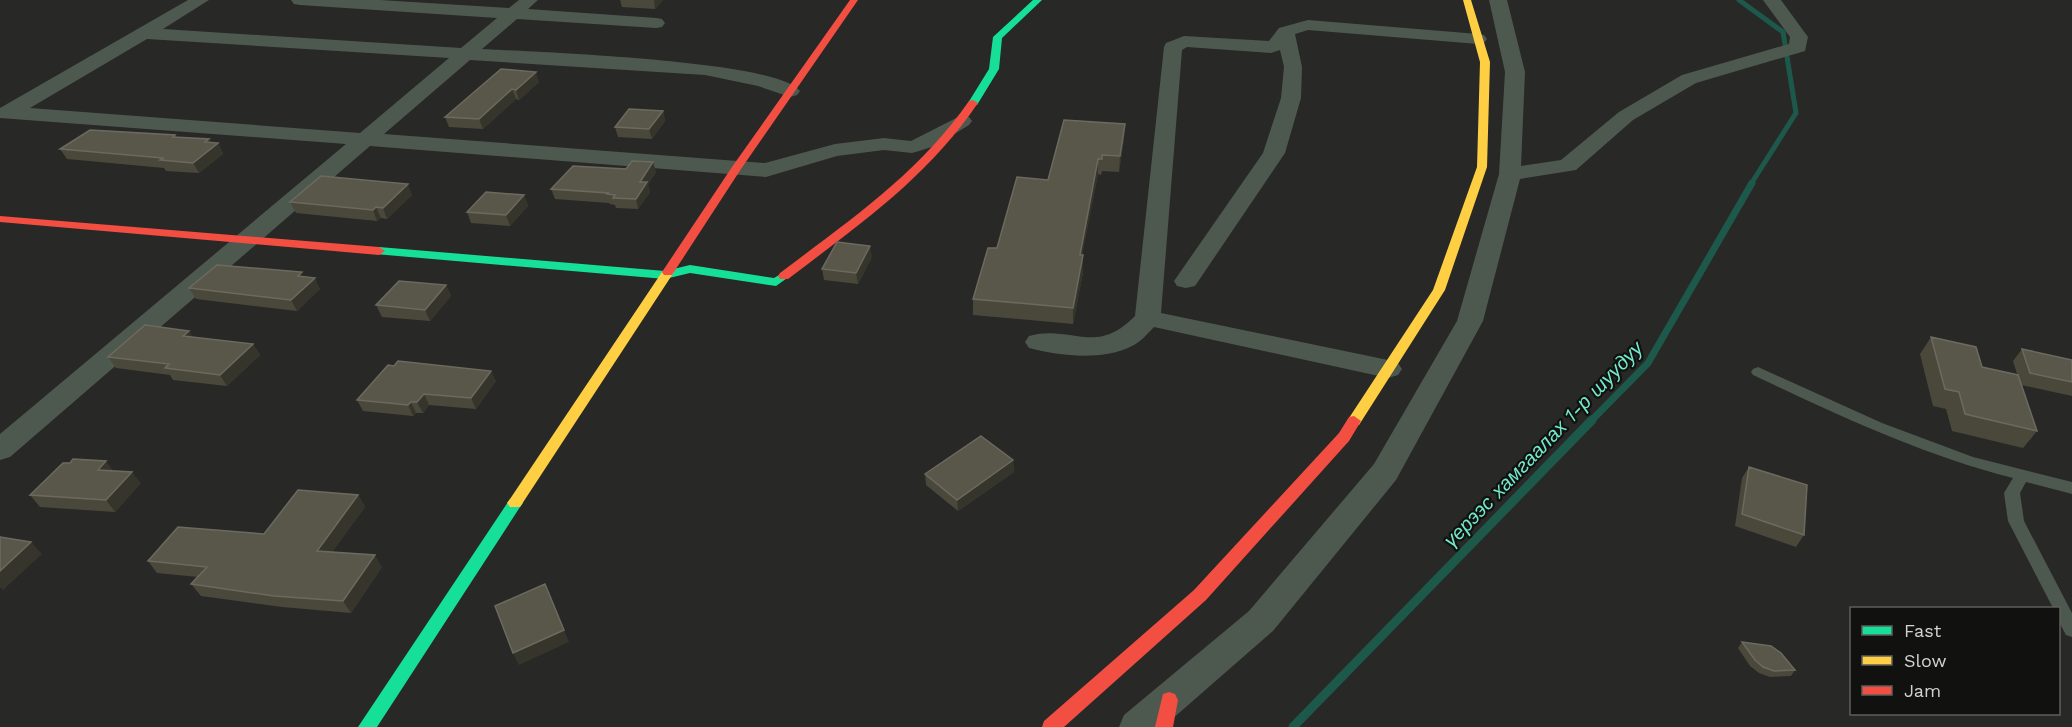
<svg xmlns="http://www.w3.org/2000/svg" width="2072" height="727" viewBox="0 0 2072 727" font-family="'Work Sans',sans-serif">
<rect width="100%" height="100%" fill="#282827"/>
<g fill="none" stroke-linecap="round" stroke-linejoin="round">
<path stroke="#1d594b" stroke-width="5" d="M1739,0L1783,32L1796,113L1751,184"/>
<path stroke="#1d594b" stroke-width="7" d="M1591,421L1648,363L1752,183"/>
<path stroke="#1d594b" stroke-width="9" d="M1293,727L1592,420"/>
<path fill="#4d594f" fill-rule="evenodd" d="M1758,367L1882,423L1973,457L2072,482V494L2026,482L2020,493L2024,521L2072,613V637L2066,635L2058,620V608H2053L2008,521L2004,493L2013,478C1922,455 1838,415 1753,375L1751,372L1753,369Z"/>
<path fill="#4d594f" fill-rule="evenodd" d="M188,0H209L163,29L461,48L497,18L300,5L294,4L291,0H380L509,8L519,0H538L528,9L656,18L662,19L665,23L662,27L656,28L517,19L482,49C530,52 778,60 800,91L797,95L790,97L758,86L705,75L470,60L384,134L765,163L835,144L884,138L911,141L962,115L969,117L972,121L969,125L935,146L919,151L912,153L884,150L837,156L766,177L370,146L10,457L0,460V434L346,144L0,118V108ZM147,39L449,58L360,133L30,108Z
M1489,0H1507L1525,72L1521,166L1561,160L1619,112L1682,75L1789,44L1790,37L1763,0H1781L1808,37L1805,51L1696,83L1633,120L1576,170L1520,179L1483,321L1396,480L1273,631L1163,727H1119L1124,715L1249,611L1374,464L1457,321L1499,174L1505,72Z
M1308,20L1478,34L1484,35L1487,39L1484,43L1478,44L1308,30L1295,34L1302,67L1301,98L1285,153L1195,286L1186,288L1177,286L1174,281L1263,153L1281,98L1284,67L1280,50L1271,53L1187,47L1182,50L1161,313L1388,360L1398,363L1402,369L1398,375L1388,378L1154,327C1147,334 1141,342 1132,346C1103,361 1059,356 1029,348L1025,342L1029,336C1072,324 1095,357 1135,316L1164,47L1166,43L1184,36L1269,41L1279,28Z"/>
<path fill="#16e098" fill-rule="evenodd" d="M1033,0H1042L1002,38L999,69L977,105H969L968,103L989,69L993,37Z
M379,247L665,271L690,265L774,278L784,272L790,276L776,286L690,273L665,279L375,254L373,251Z
M515,497L520,499L523,503L520,507L377,727H358L510,499Z"/>
<path fill="#ffcf43" fill-rule="evenodd" d="M1463,0H1471L1490,62L1487,167L1445,290L1359,425L1354,426L1347,421L1433,290L1477,167L1480,62Z
M668,268L674,272L520,507H510L507,503L510,499L662,272Z"/>
<path fill="#f24e42" fill-rule="evenodd" d="M850,0H858L741,169L672,275H664L662,272L732,167Z
M973,100L978,103C926,179 860,224 788,279H780L778,276L780,273C850,220 918,174 969,101Z
M0,216L379,247L385,251L379,255L0,222Z
M1354,416L1361,421L1349,441L1206,600L1064,727H1042L1044,721L1194,590L1339,433L1349,417Z
M1169,692L1175,694L1178,700L1173,727H1155L1163,694Z"/>
</g>
<path fill="#4a483a" d="M620,0H663L655,9L622,7Z
M501,69L539,82L519,100L516,99L483,129L449,127L445,117Z
M663,111L665,121L652,139L618,137L615,127Z
M175,135L176,137L209,139L211,143H218L223,154L199,173L166,171L164,168L67,159L60,149Z
M1124,139L1119,172L1102,171L1101,175L1098,174L1082,255H1083V272L1073,324L973,315V299L997,248L1048,180Z
M656,172L648,184L650,192L638,209L616,208L615,205L610,204L609,203L555,199L551,189Z
M412,195L387,219L381,218L377,221L296,213L290,202Z
M524,195L528,206L510,226L471,223L467,212Z
M872,257L858,284L824,280L822,269Z
M304,276L320,289L297,311L196,299L189,288Z
M446,285L451,296L430,321L382,317L376,305Z
M192,337L253,344L260,355L227,386L173,380L170,375L116,368L108,357Z
M1931,337L1982,367L2018,377L2013,361L2022,349L2072,360V396L2021,385L2037,431L2023,448L1952,431L1946,409L1933,406L1920,354Z
M496,381L476,409L429,405L423,413H416L413,416L363,411L357,400Z
M1013,460L1014,472L958,511L926,485L925,474Z
M1749,467L1804,535L1796,547L1735,526L1742,478Z
M113,471L141,483L115,512L40,507L30,495Z
M358,495L365,507L332,552L382,567L351,613L282,607L201,596L191,584L198,577L157,573L148,561L264,534Z
M1742,642L1795,670L1791,676L1770,677L1759,673L1750,666L1738,648Z"/>
<path fill="#36352c" d="M654,0H663L655,9Z
M536,72L539,82L519,100L516,90Z
M512,89L516,99L483,129L479,119Z
M663,111L665,121L652,139L649,129Z
M1125,124L1124,139L1119,172L1120,156Z
M209,139L213,147L218,143L223,154L199,173L193,163L205,142Z
M1098,159V174L1079,271L1080,255Z
M653,162L656,172L648,184L650,192L638,209L636,199L640,182Z
M408,184L412,195L387,219L383,208Z
M524,195L528,206L510,226L506,215Z
M376,207L381,218L377,221L373,210Z
M870,246L872,257L858,284L856,273Z
M1083,255V272L1073,324V308Z
M315,278L320,289L297,311L291,300Z
M446,285L451,296L430,321L425,310Z
M189,331L196,342L183,336Z
M253,344L260,355L227,386L220,375Z
M491,371L496,381L476,409L471,398Z
M424,394L429,405L423,413L417,402Z
M411,402L416,413L413,416L408,405Z
M1013,460L1014,472L958,511L957,500Z
M106,461L115,473L98,470Z
M132,472L141,483L115,512L106,500Z
M358,495L365,507L325,562L317,551Z
M31,542L42,554L3,590L0,587V571Z
M375,555L382,567L351,613L343,601Z
M545,584L569,642L519,665L513,653Z"/>
<path fill="#59574a" stroke="#6c6a5f" stroke-width="1.5" d="M501,69L536,72L516,90L512,89L479,119L445,117Z
M629,109L663,111L649,129L615,127Z
M1064,120L1125,124L1120,156L1102,155V159H1098L1080,255H1083L1073,308L973,299L988,248H997L1017,177L1048,180Z
M90,130L175,135L173,137L209,139L205,142L218,143L193,163L160,160L163,158L60,149Z
M632,161L653,162L640,182H647L636,199L613,198L615,195L607,194L608,193L551,189L573,166L626,169Z
M321,176L408,184L383,208L376,207L373,210L290,202Z
M486,192L524,195L506,215L467,212Z
M837,242L870,246L856,273L822,269Z
M217,265L302,272L298,276L315,278L291,300L189,288Z
M399,281L446,285L425,310L376,305Z
M145,325L189,331L183,336L253,344L220,375L165,368L169,364L108,357Z
M1931,337L1976,347L1982,367L2018,375L2037,431L1965,414L1959,392L1945,389Z
M2022,349L2072,360V382L2030,373Z
M398,361L491,371L471,398L424,394L417,402H411L408,405L357,400L388,365L394,366Z
M981,436L1013,460L957,500L925,474Z
M73,459L106,461L98,470L132,472L106,500L30,495L63,463H70Z
M1749,467L1807,485L1804,535L1742,514Z
M298,490L358,495L317,551L375,555L343,601L274,596L191,584L207,567L148,561L178,527L264,534Z
M0,537L31,542L0,571Z
M545,584L564,630L513,653L495,606Z
M1742,642L1771,646L1781,653L1795,670L1774,671L1763,667L1755,660Z"/>
<g text-anchor="middle" dominant-baseline="central" stroke-width="4.5" stroke-linejoin="round" paint-order="stroke">
<g font-size="20" font-style="italic" fill="#72eacc" stroke="#111110">
<text transform="translate(1543 444) rotate(-46)">үерээс хамгаалах 1-р шуудуу</text>
</g>
</g>
<rect x="1850" y="607" width="210" height="108" fill="#111110" stroke="#5e5e5d" stroke-width="1.5"/>
<rect x="1862" y="626" width="30" height="9" fill="#16e098" stroke="#5e5e5d" stroke-width="1.5"/>
<text x="1904" y="637" font-size="18" fill="#d1d1d0">Fast</text>
<rect x="1862" y="656" width="30" height="9" fill="#ffcf43" stroke="#5e5e5d" stroke-width="1.5"/>
<text x="1904" y="667" font-size="18" fill="#d1d1d0">Slow</text>
<rect x="1862" y="686" width="30" height="9" fill="#f24e42" stroke="#5e5e5d" stroke-width="1.5"/>
<text x="1904" y="697" font-size="18" fill="#d1d1d0">Jam</text>
</svg>
